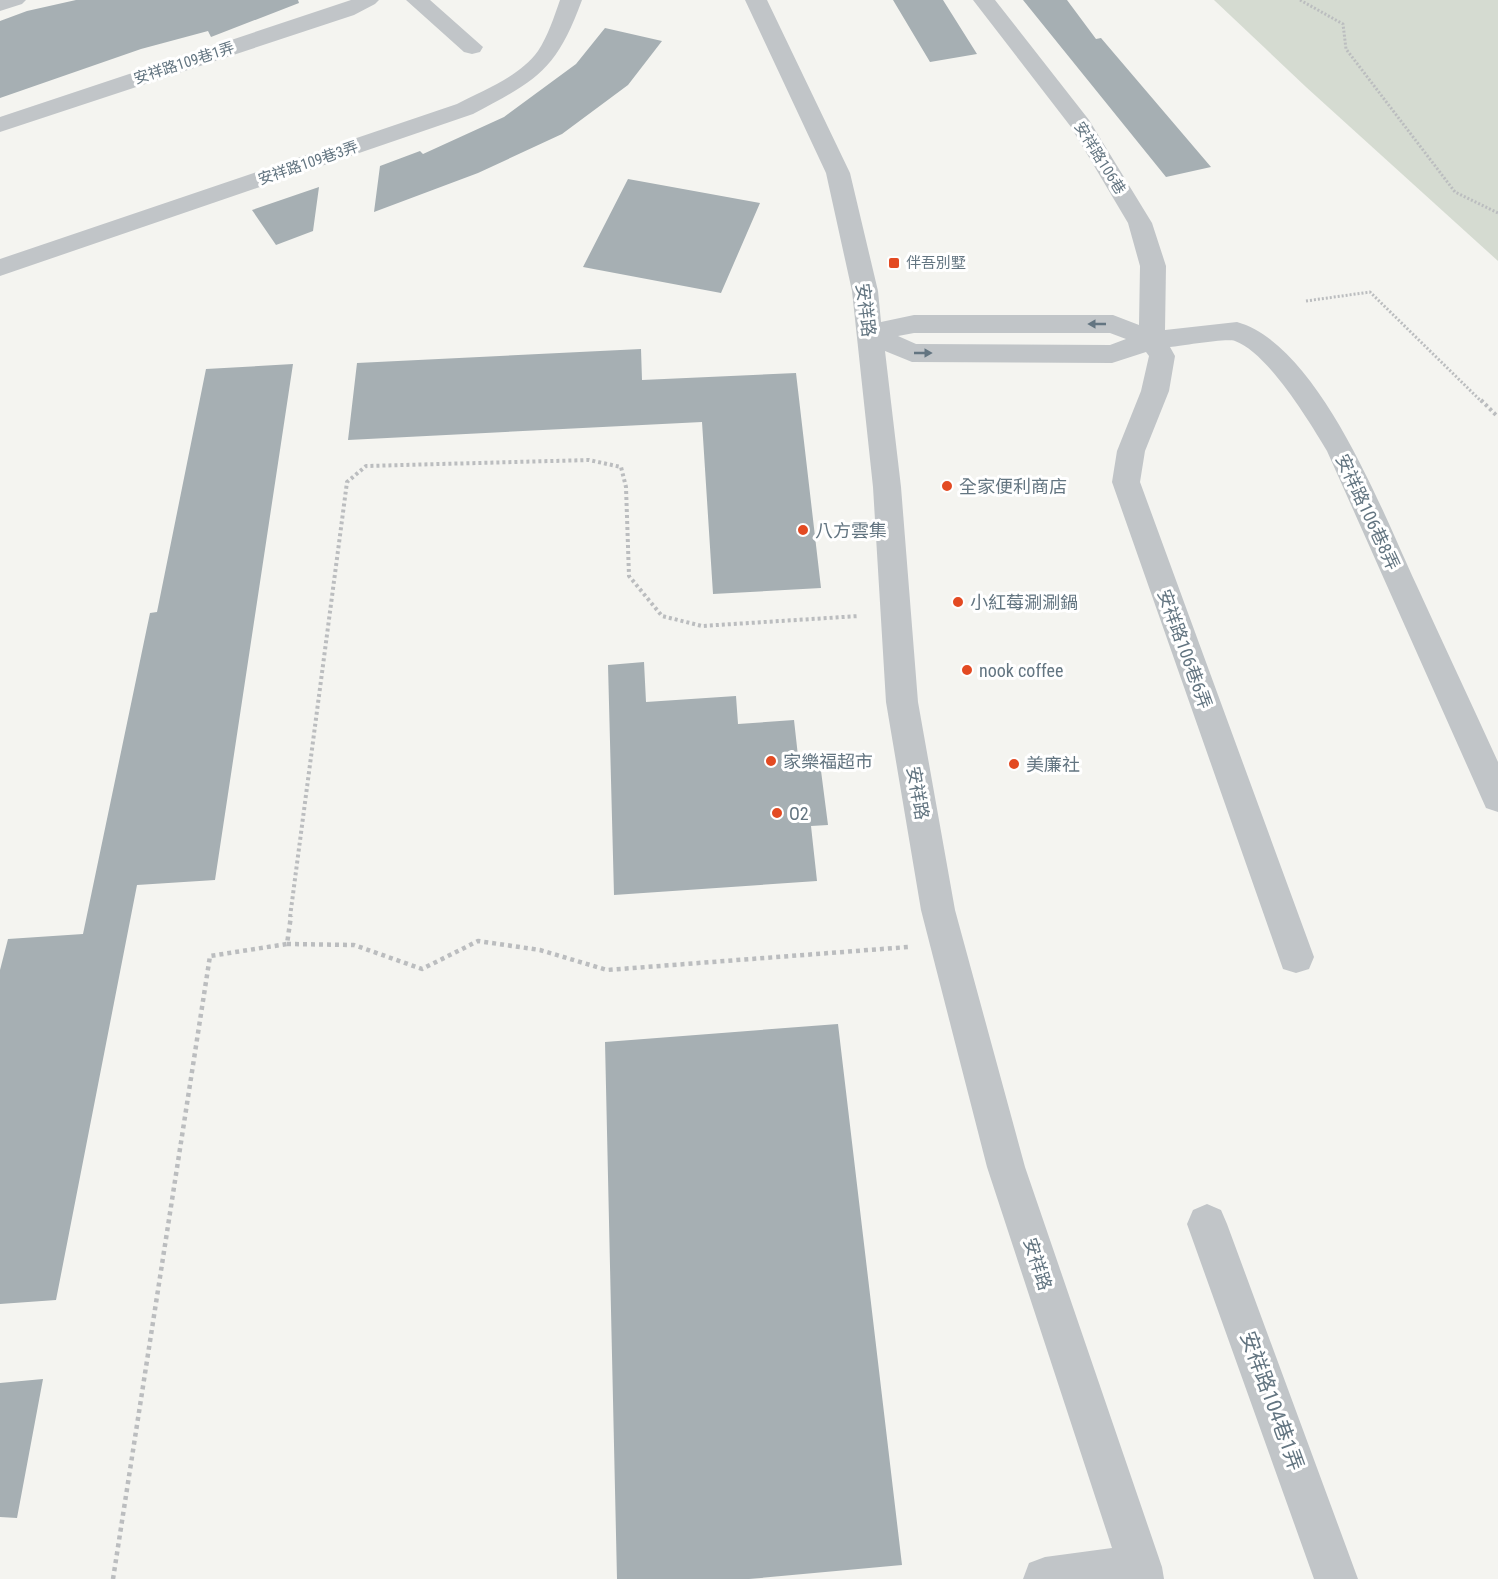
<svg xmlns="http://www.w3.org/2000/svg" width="1498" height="1579" viewBox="0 0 1498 1579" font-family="'Roboto Condensed','Noto Sans TC',sans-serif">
<rect width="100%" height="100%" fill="#f4f4f0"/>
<path fill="#d5dbd1" d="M1214,0H1498V261L1306,87Z"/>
<path fill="#a6afb3" d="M76,0H298L299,3L211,37L208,31L141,49L0,98V21L27,11Z
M893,0H943L977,54L930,62Z
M1023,0H1067L1096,39L1101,38L1211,167L1166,177Z
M605,28L662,41L628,85L562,134L478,173L374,212L380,166L420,151L423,154L504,117L576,64Z
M628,179L760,203L721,293L583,267Z
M319,187L313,231L276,245L252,210Z
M641,349L642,380L796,373L821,588L713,594L702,422L348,440L357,363Z
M293,364L215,880L137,885L56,1300L0,1304V970L8,939L83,934L150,613L157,612L206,369Z
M644,662L646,702L736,696L738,724L794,720L799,765L820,763L828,825L811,826L817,881L614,895L608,665Z
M838,1024L902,1565L749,1579H617L605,1042Z
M43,1379L17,1518L0,1517V1383Z"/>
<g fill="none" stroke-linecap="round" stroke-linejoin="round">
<path stroke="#bbbdbf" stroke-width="3" stroke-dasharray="2 2" stroke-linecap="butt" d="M1300,0L1343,24L1346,49L1455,192L1498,213
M1306,301L1370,292L1482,402"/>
<path stroke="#bbbdbf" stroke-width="4" stroke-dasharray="3 3" stroke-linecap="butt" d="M1481,400L1498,417
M290,917L347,482L366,466L589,460L621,467L626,487L629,576L662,616L702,626L859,616"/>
<path stroke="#bbbdbf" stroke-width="4.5" stroke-dasharray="4 4" stroke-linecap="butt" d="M287,944L354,945L422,969L478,941L540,950L607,970L908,947
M113,1579L210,956L287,944L291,916"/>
<path fill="#c1c5c8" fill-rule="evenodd" d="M0,0H26L22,4L0,11Z
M351,0H379L375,4L354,15L0,132V117Z
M406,0H430L483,47L480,52L472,54L464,52Z
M560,0H582C556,71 537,80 473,114L0,276V259L457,104C484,90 519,77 538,51C548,36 554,17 560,0Z
M745,0H767L850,173L878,291L881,322L914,315H1113L1139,325L1140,266L1128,223L1071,127L973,0H995L1089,120L1152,223L1166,266L1165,330L1237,322C1319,345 1382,511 1416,584C1443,643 1471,703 1498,762V812L1486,808L1327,451C1309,421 1268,353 1235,341C1225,338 1183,346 1170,347L1175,356L1169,391L1145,451L1140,482L1314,957L1309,969L1296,973L1283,969L1112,482L1117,451L1141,391L1149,356L1146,352L1112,363L912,362L885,351L901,487L918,702L955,910L1025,1167L1162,1567L1164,1579H1023L1029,1563L1045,1557L1112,1548L987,1167L921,910L886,702L873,487L852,291L826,173ZM914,333H1110L1126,339L1110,345L916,344L898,336Z
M1207,1204L1221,1210L1227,1224L1358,1579H1314L1187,1224L1193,1210Z"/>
</g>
<defs><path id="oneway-solid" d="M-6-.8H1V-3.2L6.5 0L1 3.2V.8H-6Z" transform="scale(1.5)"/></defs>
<g fill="#637581">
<use href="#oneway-solid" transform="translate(1097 324) rotate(-180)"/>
<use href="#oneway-solid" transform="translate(923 353)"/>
</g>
<g fill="#e34a22" stroke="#fff" stroke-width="2">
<rect x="888" y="257" width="12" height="12" rx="3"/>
<circle cx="947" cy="486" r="6"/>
<circle cx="803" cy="530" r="6"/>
<circle cx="958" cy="602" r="6"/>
<circle cx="967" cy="670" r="6"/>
<circle cx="771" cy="761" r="6"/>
<circle cx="1014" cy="764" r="6"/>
<circle cx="777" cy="813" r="6"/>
</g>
<g text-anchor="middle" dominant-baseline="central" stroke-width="6" stroke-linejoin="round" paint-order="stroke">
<g font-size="15" fill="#637581" stroke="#fff">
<text transform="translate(184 63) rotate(-18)">安祥路109巷1弄</text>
<text transform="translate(1100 158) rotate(58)">安祥路106巷</text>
<text transform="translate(308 163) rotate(-19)">安祥路109巷3弄</text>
</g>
<g font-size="15" fill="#637581" stroke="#fff" text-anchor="start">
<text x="906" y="263">伴吾別墅</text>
</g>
<g font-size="18" fill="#637581" stroke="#fff">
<text transform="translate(866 310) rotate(83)">安祥路</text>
<text transform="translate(1368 512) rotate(65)">安祥路106巷8弄</text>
<text transform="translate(1185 649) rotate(70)">安祥路106巷6弄</text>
<text transform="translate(918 793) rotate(80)">安祥路</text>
<text transform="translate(1038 1264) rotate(72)">安祥路</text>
</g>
<g font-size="18" fill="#637581" stroke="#fff" text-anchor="start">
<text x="959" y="486">全家便利商店</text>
<text x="815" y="530">八方雲集</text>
<text x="970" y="602">小紅莓涮涮鍋</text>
<text x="979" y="670">nook coffee</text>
<text x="783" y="761">家樂福超市</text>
<text x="1026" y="764">美廉社</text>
<text x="789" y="813">O2</text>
</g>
<g font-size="21" fill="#637581" stroke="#fff">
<text transform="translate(1272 1401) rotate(70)">安祥路104巷1弄</text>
</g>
</g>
</svg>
